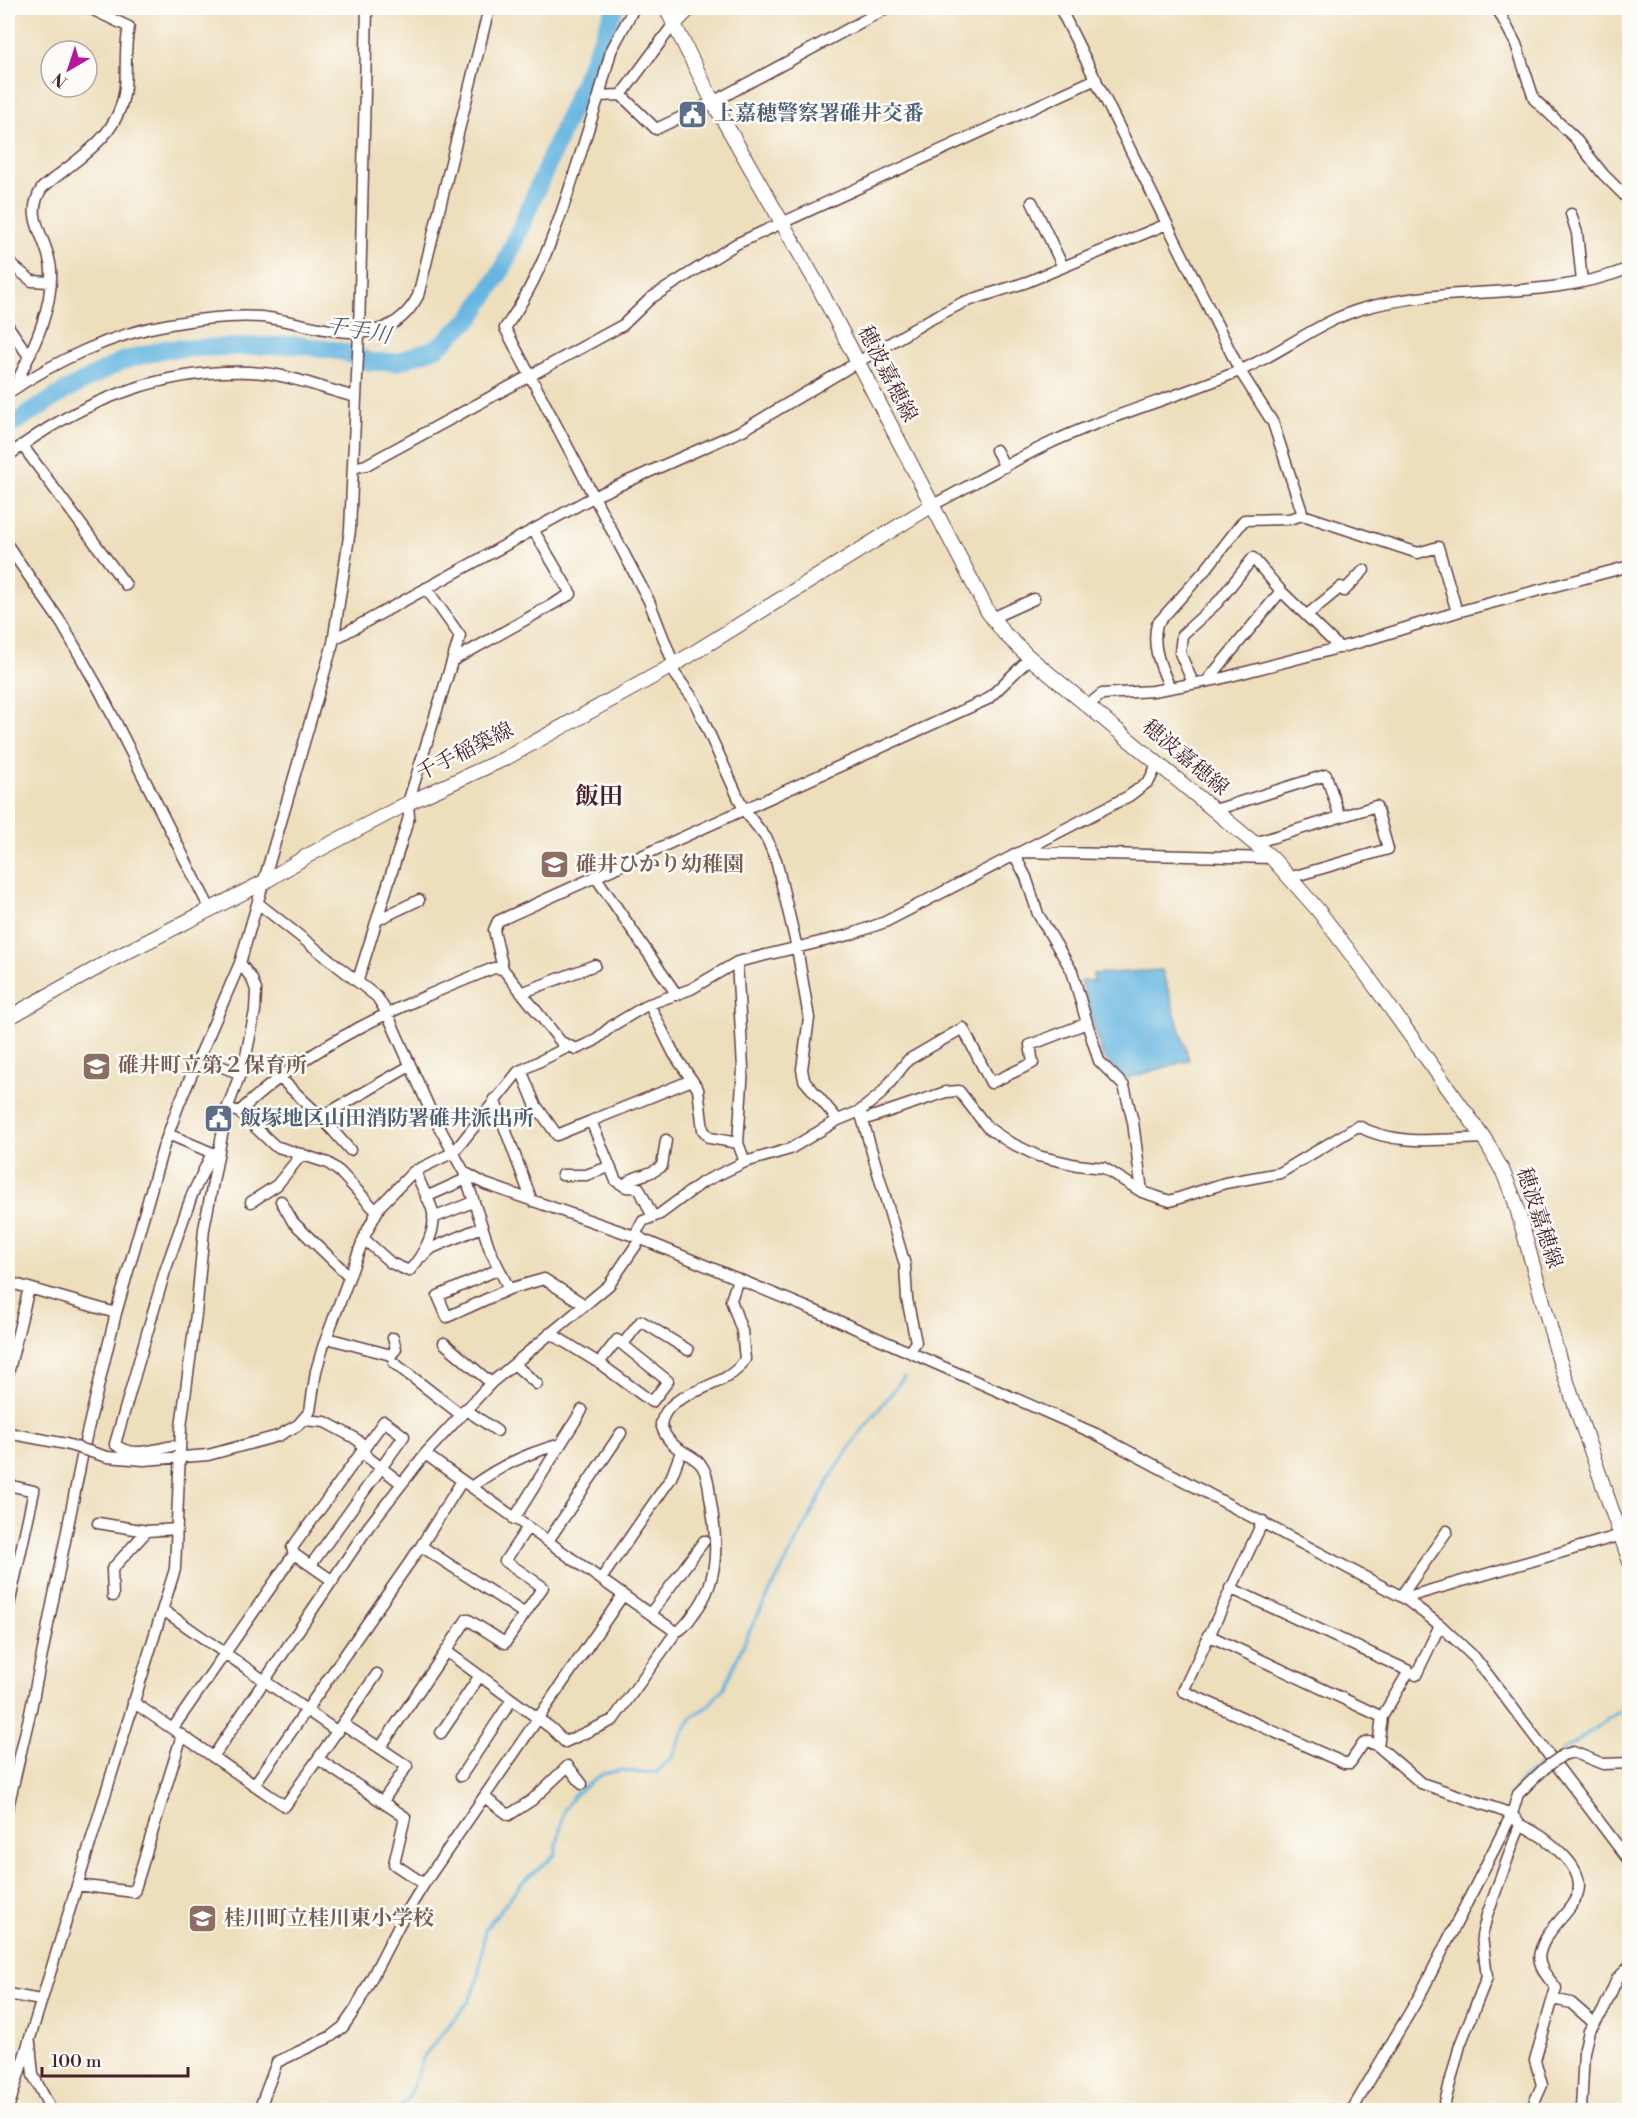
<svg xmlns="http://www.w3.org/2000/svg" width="1637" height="2118" viewBox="0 0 1637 2118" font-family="'Libre Bodoni','Noto Serif JP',serif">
<rect width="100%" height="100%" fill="#fdfcf7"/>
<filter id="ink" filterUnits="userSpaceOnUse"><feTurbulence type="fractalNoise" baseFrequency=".0167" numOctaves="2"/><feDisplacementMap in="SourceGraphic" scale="12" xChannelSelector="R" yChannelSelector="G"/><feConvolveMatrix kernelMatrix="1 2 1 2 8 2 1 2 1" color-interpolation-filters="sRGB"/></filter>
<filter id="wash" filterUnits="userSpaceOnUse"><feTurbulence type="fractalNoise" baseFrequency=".008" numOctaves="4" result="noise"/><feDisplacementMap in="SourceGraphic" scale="24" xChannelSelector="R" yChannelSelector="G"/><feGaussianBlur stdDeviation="1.35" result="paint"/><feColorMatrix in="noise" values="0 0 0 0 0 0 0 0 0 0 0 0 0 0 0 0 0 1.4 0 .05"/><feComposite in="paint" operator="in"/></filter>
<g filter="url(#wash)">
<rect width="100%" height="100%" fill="#eddebc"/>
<path fill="#66b6e1" stroke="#586a86" stroke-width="1.5" d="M1162,970L1189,1060L1126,1079L1103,1057L1081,981H1094L1093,974Z"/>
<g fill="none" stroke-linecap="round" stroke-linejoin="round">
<path stroke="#66b6e1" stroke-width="3" d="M1562,1751L1630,1704
M1514,1791L1522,1779L1539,1767
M1353,2099L1375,2060
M398,2110L408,2099L424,2056L469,2001L478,1979L485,1929L523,1882L555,1855L564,1810L574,1795L602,1774L622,1770L641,1773L657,1772L673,1756L683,1731L694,1715L707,1707L723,1689L752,1626L830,1478L854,1441L904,1377"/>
<path stroke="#66b6e1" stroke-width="18" d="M8,427L65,391L122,361L165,349L298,345L344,352L370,362H397L438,347L472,317L503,268L615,8"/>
</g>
</g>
<g filter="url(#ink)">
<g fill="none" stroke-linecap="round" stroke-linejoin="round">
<defs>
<path id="minor" d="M1060,8L1240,371L1273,423L1303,515L1418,553L1438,547L1457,612
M1497,8L1516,44L1534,99L1574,137L1603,174L1630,201
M673,25L621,95L599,96C573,173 553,262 505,328L649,601L674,665
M621,95L656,129L713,102L887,8
M599,96L611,51L634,8
M1032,202L1063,267
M1571,214L1577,233L1582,282
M8,262L32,281L50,282
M8,326L28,355
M14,388C31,352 53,311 51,270C49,238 22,219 42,188C77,158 120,138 125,87C127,66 124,48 129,27L89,8
M8,393C55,361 114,333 170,324C199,319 232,315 261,317C314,322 385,359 418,296L489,8
M22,445L126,585
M996,450L1005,467
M8,456C80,400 171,365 263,373C295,376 325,390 356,397
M353,468L366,465L623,325L651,298L736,244L1096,79
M931,506C969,486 1005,465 1044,446C1106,416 1175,398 1239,371C1282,353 1320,320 1365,308C1452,284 1545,302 1630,268
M8,546L62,624L100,691L210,909
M1307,615L1341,587L1344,591L1364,570
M992,618L1034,599
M334,639L595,496L743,430L929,320L964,302L1027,282L1167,224
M1030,658L988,699L498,921L494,930L503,969L561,1042L576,1049L594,1041L612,1026L647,1005L691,989L737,962L849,935L885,922L1129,796L1149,781L1158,763
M452,661L571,594L534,531
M670,667L694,700L744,810L767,839L776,860L797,948L809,1018L802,1069L804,1080L838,1120
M1207,681L1281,591L1340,648
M1193,683L1180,653L1182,635L1218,602L1253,558L1281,591
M1170,688C1161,667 1151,647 1157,624L1207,568L1244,520L1289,519L1303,515
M1088,705L1102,694L1153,691L1219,679L1357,643L1457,612L1630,566
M1215,810L1326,775L1340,817
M1254,843L1376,806L1388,849L1292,877
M1021,852L1272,858
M1014,854L1026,877L1038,914L1072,971L1087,1023
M595,876L677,995
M259,904L377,997L387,1013L432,1114L464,1172L490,1250L509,1289
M377,920L419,900
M737,962L743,1068L738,1143L745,1162
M358,980L409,817L408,803L460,636L426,588
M521,993L595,965
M649,1004L674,1054L698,1089L703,1130L710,1138L738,1143
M199,1058L241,1074
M521,1070L535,1104L557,1135L591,1121L616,1181L626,1187L639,1188L653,1217
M278,1076L321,1117L350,1150
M494,1099L532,1201
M233,1110L239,1112L275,1146L328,1163L340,1172L377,1212
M860,1111L881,1094L908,1060L963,1028L991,1083L1033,1063L1030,1045L1087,1023L1099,1061L1124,1086L1133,1122L1142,1192L1104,1168L1077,1165L1038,1156L1009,1142L987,1127L959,1091L946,1092L863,1120
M239,1112C312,1042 402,1005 494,968L503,969
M321,1117L410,1066
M591,1121L692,1080
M168,1134L217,1155
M464,1172L485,1184L634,1236L818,1312L1096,1434L1404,1598L1440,1625L1475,1658L1630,1862
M562,1175H586L609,1167
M624,1186C633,1174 651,1176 662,1166L666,1140
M1142,1192L1170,1201L1225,1183L1280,1173L1358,1126C1397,1147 1442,1139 1484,1138
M426,1197L466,1179
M281,1201L293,1222L349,1276
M251,1202L277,1185L302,1154
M433,1218L473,1202
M634,1236L643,1221L660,1214L703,1182L745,1162L790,1149L838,1120L860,1111L905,1265L907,1299L916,1342L909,1352
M364,1239L391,1263L409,1271C423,1256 440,1227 431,1206C426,1193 419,1184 416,1170
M423,1256L432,1248L482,1227
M499,1269L438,1296L447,1317L509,1289L544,1279L585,1305
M8,1282L116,1313
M550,1333L599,1363L652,1402L668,1381L617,1340L599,1363
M327,1338L391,1355L396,1349L393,1338
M444,1343L491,1383
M623,1344L641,1321L688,1350
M394,1363L460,1414
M514,1364L537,1384
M8,1374L29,1288
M465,1409L497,1431
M304,1420L325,1422L353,1437L360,1442L366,1456L401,1483
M8,1433L66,1444
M172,1446C155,1450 129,1458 115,1444L165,1271L192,1195L212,1153
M107,1457L144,1460L208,1455L278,1436L298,1425L310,1411L316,1371L323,1347L365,1235L380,1206L413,1172L454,1152L518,1072L568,1047
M8,1485L34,1491L8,1610
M471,1487C499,1466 527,1453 561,1444
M514,1519L582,1410
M1263,1521L1183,1691L1344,1763H1350L1363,1744L1369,1742L1378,1746L1421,1783L1512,1814L1520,1825L1487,1915L1482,1936L1487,1977L1460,2045L1443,2110
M98,1523L147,1531
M548,1541L621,1433
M421,1546L525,1614
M294,1554L292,1548L384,1421L404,1436L311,1565
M601,1579L671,1478L681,1452
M1230,1588L1409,1671L1382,1717L1378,1746
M623,1595L676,1632C685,1628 689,1620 695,1612C721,1579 717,1537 710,1497C709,1487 708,1475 702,1466C692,1451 669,1453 661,1424C668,1387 727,1392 745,1359L742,1331L731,1300L738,1279
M113,1596L112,1569L147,1531L177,1529
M1401,1596L1447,1531
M1404,1598L1621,1535
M163,1610L338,1732
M650,1614L704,1541
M1208,1635L1382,1717
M446,1651L467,1619L505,1643L543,1587L505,1561L527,1528
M1416,1675L1440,1625
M133,1702L285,1806L377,1674
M343,1724L380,1748L446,1651L551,1728L565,1742L613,1720L676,1632
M173,1728L294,1554L333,1581
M441,1733L479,1677
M380,1748L407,1766L382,1802
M1563,1755L1573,1752L1603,1764L1630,1763
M213,1757L369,1526L425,1454L491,1383L609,1285L641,1238
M318,1759L405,1817L394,1864L424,1884
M461,1776L511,1701
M254,1785L421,1546L462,1481
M484,1797L509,1815L532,1800L568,1766L582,1784
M8,1807L31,1709L86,1437L116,1313L163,1148L179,1104L240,963L333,643L350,530L359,333L367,8
M1520,1825C1538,1832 1552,1843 1565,1857C1604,1899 1550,1915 1540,1952C1536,1966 1548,1977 1556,1988L1535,2060L1542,2085L1531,2110
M77,1885L134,1892L182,1735
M8,1994L40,2000
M1553,1999L1571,2003L1594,2023
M30,2043L33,2075L51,2110
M8,2109L175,1569L181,1427L196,1314L204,1229L227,1109L245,1061L255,1011L256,990L252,979L240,963
M259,2110L277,2062L330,2037L343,2027L356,2008L400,1923L424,1884L623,1595L425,1454
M1352,2110L1420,1995L1512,1814L1518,1794L1545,1768
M1581,2110L1584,2052L1589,2031L1603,2011L1617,1979L1630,1966"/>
<path id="major" d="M666,8L713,102L816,282L988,612L1004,633L1030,658L1272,858L1318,910L1366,974L1484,1138L1503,1172L1515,1201L1559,1359L1630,1562
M673,25L690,8
M8,1018L113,959L266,881L307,856L408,803L504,759L674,665L931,506"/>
</defs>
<use href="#minor" stroke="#623c41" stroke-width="13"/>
<use href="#major" stroke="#623c41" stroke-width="16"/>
<use href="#minor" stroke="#fff" stroke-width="10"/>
<use href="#major" stroke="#fff" stroke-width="14"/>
<defs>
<path id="minor-bridge" d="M66,1444L107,1457
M1545,1768L1563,1755"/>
</defs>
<use href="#minor-bridge" stroke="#623c41" stroke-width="13" stroke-linecap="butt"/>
<use href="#minor-bridge" stroke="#fff" stroke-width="10"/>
</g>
</g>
<defs>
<symbol id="civic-square" viewBox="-11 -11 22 22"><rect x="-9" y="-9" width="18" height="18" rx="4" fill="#5c6f8a" stroke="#fdfcf7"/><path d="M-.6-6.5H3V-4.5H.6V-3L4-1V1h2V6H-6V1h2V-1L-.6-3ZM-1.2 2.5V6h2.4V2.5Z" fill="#fff"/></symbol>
<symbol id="school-square" viewBox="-11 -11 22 22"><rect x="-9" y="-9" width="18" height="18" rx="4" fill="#8d6e63" stroke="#fdfcf7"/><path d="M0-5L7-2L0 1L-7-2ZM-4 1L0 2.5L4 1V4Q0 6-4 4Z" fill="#fff"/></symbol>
</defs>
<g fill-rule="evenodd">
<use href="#civic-square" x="676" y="98" width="33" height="33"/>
<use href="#school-square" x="538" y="848" width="33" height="33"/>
<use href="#school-square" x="80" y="1050" width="33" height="33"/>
<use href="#civic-square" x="202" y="1102" width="33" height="33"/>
<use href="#school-square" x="186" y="1902" width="33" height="33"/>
</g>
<g text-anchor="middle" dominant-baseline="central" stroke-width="5" stroke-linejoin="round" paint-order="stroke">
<g font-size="21" font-weight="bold" fill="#4e5e75" stroke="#fdfcf7" text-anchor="start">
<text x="714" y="114">上嘉穂警察署碓井交番</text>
<text x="240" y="1119">飯塚地区山田消防署碓井派出所</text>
</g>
<g font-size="21" fill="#4a1f2b" stroke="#fdfcf7">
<text transform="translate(887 374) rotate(63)">穂波嘉穂線</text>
<text transform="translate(465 752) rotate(-26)">千手稲築線</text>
<text transform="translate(1185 758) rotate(40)">穂波嘉穂線</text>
<text transform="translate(1539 1218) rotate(72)">穂波嘉穂線</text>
</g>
<g font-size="21" font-weight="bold" fill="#785e54" stroke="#fdfcf7" text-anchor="start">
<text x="576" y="865">碓井ひかり幼稚園</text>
<text x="118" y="1066">碓井町立第２保育所</text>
<text x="224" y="1919">桂川町立桂川東小学校</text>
</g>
<g font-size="22" font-style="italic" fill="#555b74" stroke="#fdfcf7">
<text transform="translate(358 331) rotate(10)">千手川</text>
</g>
<g font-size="24" font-weight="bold" fill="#4a1f2b" stroke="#fdfcf7">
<text x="599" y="797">飯田</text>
</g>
</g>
<rect width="1637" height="2118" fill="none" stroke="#fdfcf7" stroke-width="30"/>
<g transform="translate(69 69) rotate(219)"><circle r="28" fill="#fdfcf7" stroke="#b5a4a5" stroke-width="1.5"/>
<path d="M0-4.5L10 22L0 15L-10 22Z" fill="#b5179e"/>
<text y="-9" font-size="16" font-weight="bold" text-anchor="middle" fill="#4a1f2b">N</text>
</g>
<path d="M42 2067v9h146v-9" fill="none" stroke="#4a1f2b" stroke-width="3"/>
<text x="51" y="2067" font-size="18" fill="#4a1f2b" stroke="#fdfcf7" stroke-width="4.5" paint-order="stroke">100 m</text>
</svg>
